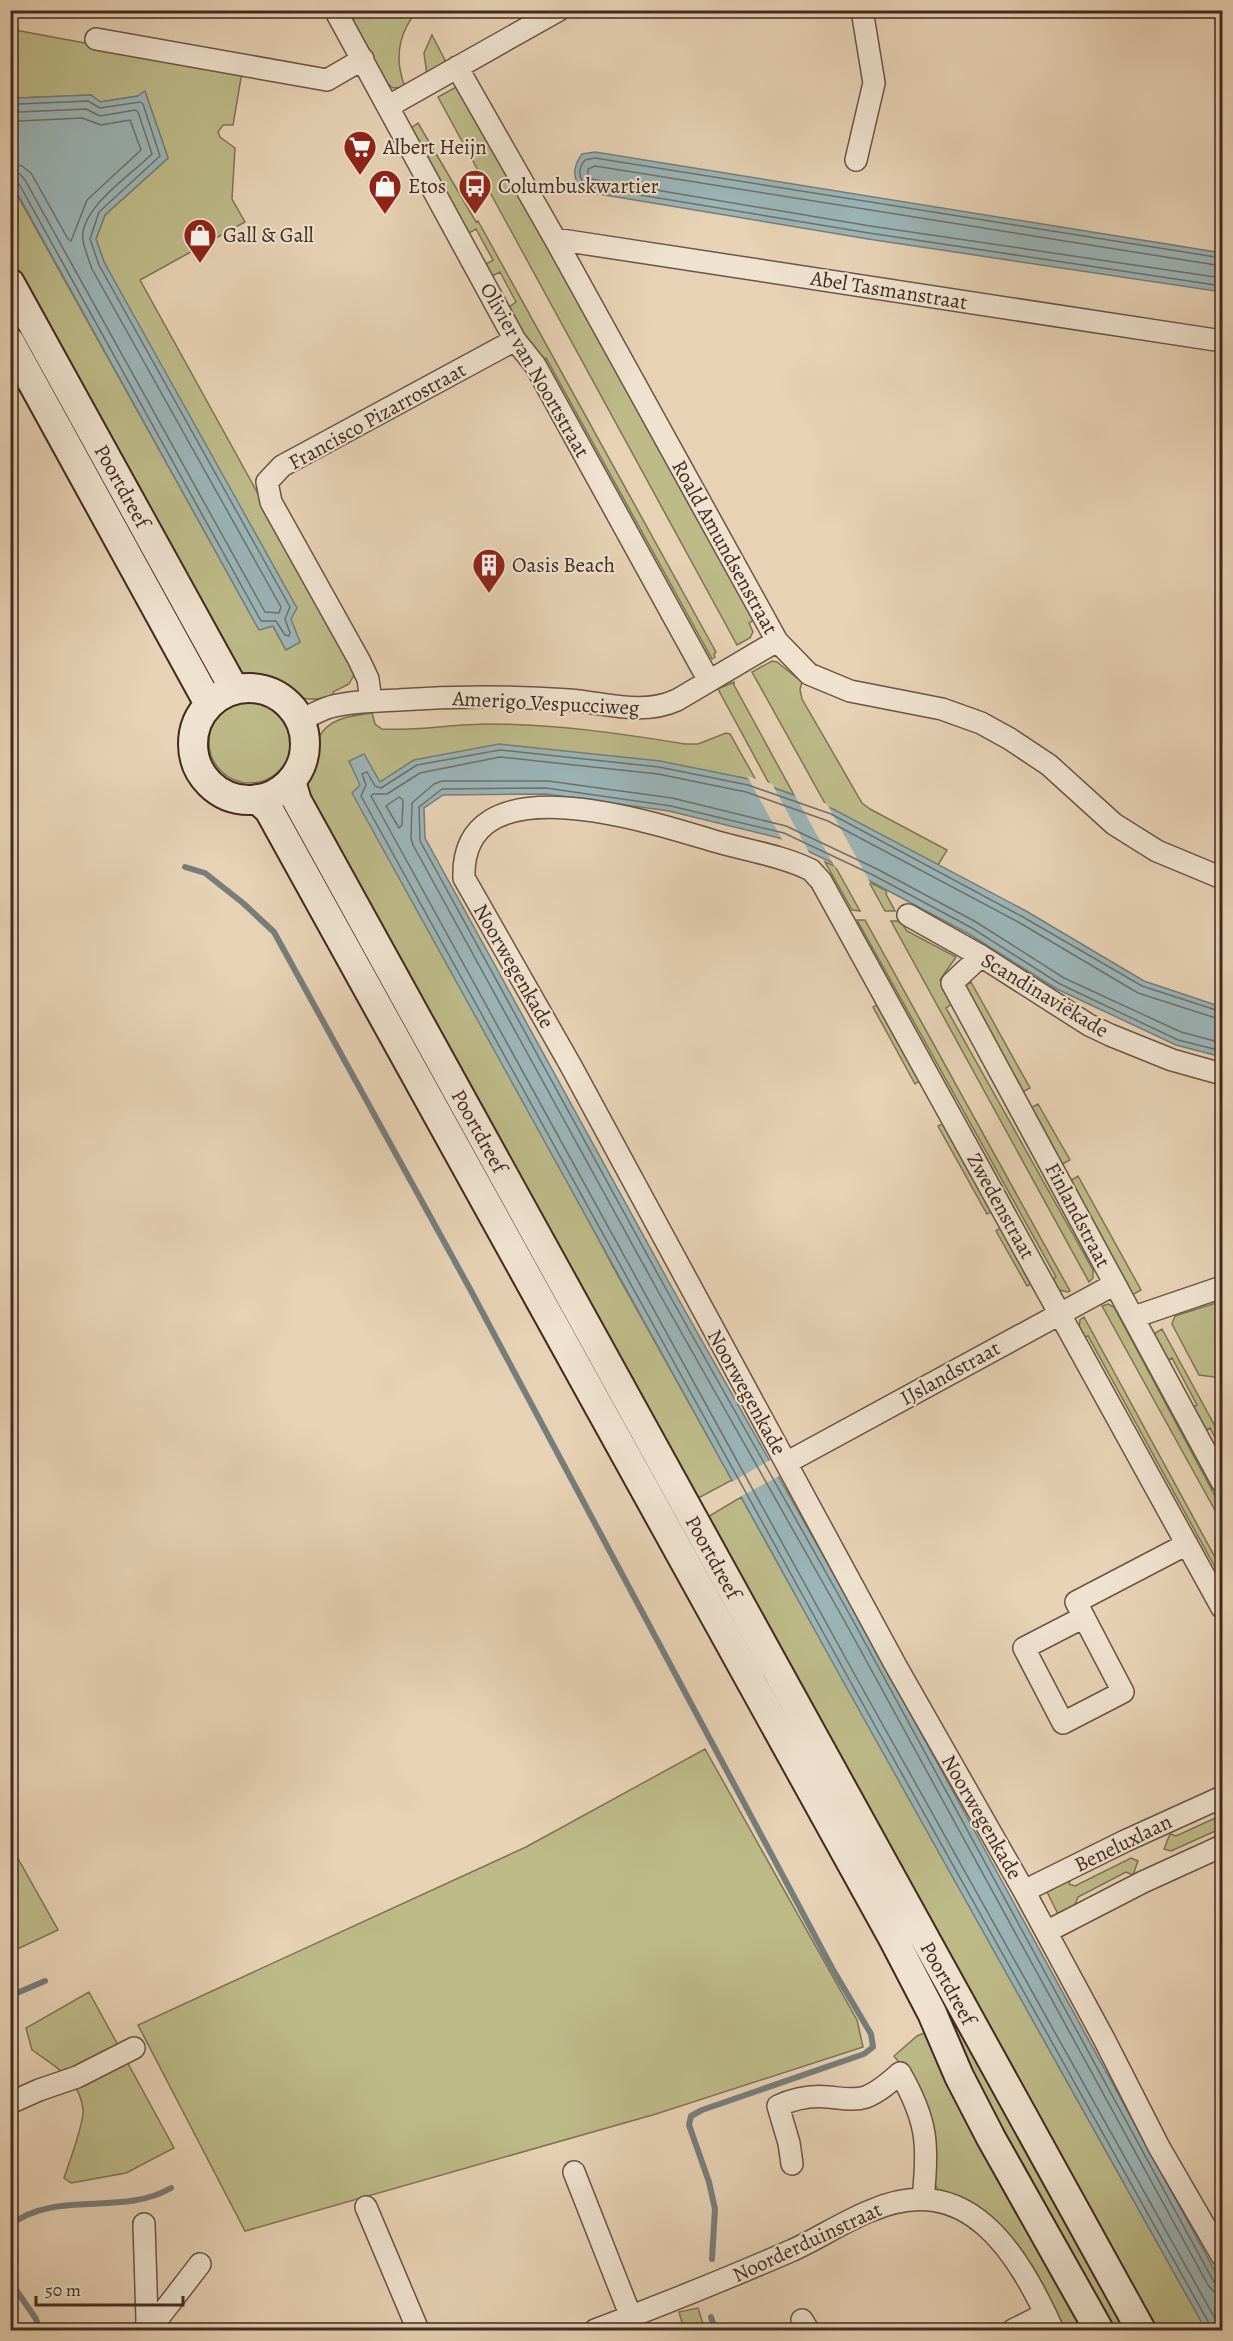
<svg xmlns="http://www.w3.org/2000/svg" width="1233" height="2341" viewBox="0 0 1233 2341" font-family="Alegreya,serif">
<rect width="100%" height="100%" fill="#e7d2b5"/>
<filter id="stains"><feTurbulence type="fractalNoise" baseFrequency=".00333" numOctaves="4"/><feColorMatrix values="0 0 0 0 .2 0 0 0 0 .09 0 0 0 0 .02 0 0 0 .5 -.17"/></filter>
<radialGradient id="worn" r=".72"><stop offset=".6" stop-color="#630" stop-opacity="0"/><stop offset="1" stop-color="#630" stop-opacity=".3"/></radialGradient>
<path fill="#bdba88" stroke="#7f7254" stroke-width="1.5" d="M346,11H417C398,34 394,59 405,87L393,88L385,81Z
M11,21L15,30L242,72L233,125H223L218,132L220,137L235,148L232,199L245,222L140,280L356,671L349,684L333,692V696C299,704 301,696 272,683C262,678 250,678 241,672C228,663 219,643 210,630L11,268L10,182L259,629L273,626L286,650L300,642L104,262L96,239L105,215L168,158L145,92L138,96L100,102L91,95L19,98L11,83Z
M432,35L445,60L443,65L427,75L424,53Z
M458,86L754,620L749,623L753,632L750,638L737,645L438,97Z
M418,123L476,222L478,221L716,652L714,654L715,657L712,659L546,358L539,361L509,307L516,302L500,272L492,276L486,264L493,260L476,229L469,233L411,128Z
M772,661L777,662L802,682L800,690L802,699L862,803L870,809L947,850L938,865L827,807L752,672Z
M734,682V685L794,795L771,787L718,689Z
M209 742a41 41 0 1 1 82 0a41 41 0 1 1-82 0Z
M372,713L375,724L382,729C417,731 453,724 488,724C555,724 618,733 685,744H698L726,733L730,734L757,782L414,760L380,783L349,761L612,1265L732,1480L691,1502L308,806C307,797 304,787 304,778C304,771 309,762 311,755C321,721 339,717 372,713Z
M825,862L835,866L860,911L852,910Z
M869,882L887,891L886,894L895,911H885Z
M857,920H865L1070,1291L1068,1292L1059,1290L1053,1279L1056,1277Z
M891,921H900L907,931L956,957L940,980L953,1003L946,1008L1093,1270V1278L1089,1282Z
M971,982L1030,1088L1019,1094L961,988Z
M881,1003L922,1079L915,1084L873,1007Z
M1038,1104L1070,1160L1059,1166L1027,1110Z
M946,1122L995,1210L987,1214L938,1126Z
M1078,1176L1141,1290L1130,1296L1067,1183Z
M1003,1226L1034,1282L1027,1286L996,1231Z
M1222,1301V1378L1199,1375L1172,1324L1175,1316Z
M1108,1304L1114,1307L1222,1509V1523L1102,1306Z
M1084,1317L1222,1570V1580L1088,1336L1085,1337L1079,1327L1080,1320Z
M1162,1329L1222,1439V1451L1210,1428L1204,1431L1192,1408L1197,1405L1172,1358L1166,1361L1152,1335Z
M741,1497L1206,2330H1149L701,1521Z
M692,1526L1135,2330H1115L1016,2152L989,2120Z
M705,1749L857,2020L863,2047L656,2114L245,2231L138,2025L526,1847Z
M1222,1815V1828L1171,1851L1164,1849L1170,1834L1176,1836Z
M11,1846L58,1930L11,1952H10Z
M1131,1858L1138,1861L1133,1875L1126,1872L1078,1897L1071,1914L1061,1920L1045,1888L1072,1874L1069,1884L1075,1886Z
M89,1992L174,2148L126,2173L71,2183L64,2178C69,2163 85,2121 83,2109C80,2080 54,2065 32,2050L26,2028Z
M934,2029L1084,2330H1062L1036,2282L938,2190L935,2184L911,2077L894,2056L917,2036Z
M698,2308L705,2330H684L679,2312Z"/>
<path fill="#9bb5b8" stroke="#777d7b" stroke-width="1.5" d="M10,84L19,98L91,95L100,102L138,96L145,91L168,158L105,215L96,239L104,262L297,608L291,619L300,642L286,650L273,626L259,630L11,182Z
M595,152L1222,253V292L868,239L581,191C573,177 572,168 582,154Z
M499,744L660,761L749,779L833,809L1026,911L1144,981L1222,1007V1057L1176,1045L1057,989L969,934L870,881L783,839L669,811L546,794L443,795L424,808L425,838L671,1286L856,1614L1222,2284V2330H1206L844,1683L352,793L360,785L349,761L364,754L380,782L414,760Z"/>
<path fill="#e7d2b5" d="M747,776L772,784L811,856L784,843Z
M793,792L827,804L871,884L835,867Z
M772,1459L781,1475L738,1498L730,1483Z"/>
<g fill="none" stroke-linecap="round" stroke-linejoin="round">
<path stroke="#6e706c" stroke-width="1.5" d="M10,95L15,102L19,104L88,101L100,108L140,102L143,104L160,156L99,212L90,239L99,265L290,607L285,619L290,633L289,636L285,635L276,621H261L19,184L10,180
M10,108L20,112L86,109L100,116L135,110L138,112L152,154C131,175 78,209 83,241C85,250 89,260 92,269L281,607L279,613L265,612L25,180L20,174L10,173
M10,119L20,121L82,118L101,125L130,120L141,150L87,200L71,241L68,239L31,173L22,166L10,163
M1222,258L595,158L585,160C578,168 578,178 586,186L869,233L1222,286
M1222,266L595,166L588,169V176L591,179L870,226L1222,278
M399,797L403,800L402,825L399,828L386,806Z
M1222,1043L1181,1032L1064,978L976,922L877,869L786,826L672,798L548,781H442L434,784L412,803L411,838L413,845L659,1293L844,1620L1208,2285L1213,2291L1222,2293
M1222,1051L1178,1040L1060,984L972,928L873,875L784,833L671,806L546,788L442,789L419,807L420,841L666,1289L851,1617L1214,2282L1222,2286
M1211,2330L1210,2325L850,1681L361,796L366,785L362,774L367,772L375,786L381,788L417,765L500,750L659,767L748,785L831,814L1023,917L1142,986L1222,1012
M1219,2330L1217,2322L856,1677L371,796L373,794H387L420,773L500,757L658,774L746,792L828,821L1020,923L1138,993L1222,1020"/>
<path stroke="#777d7b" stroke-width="6" d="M185,867L205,873L243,903L274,932L470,1289L832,1968L871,2034L873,2047L864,2054L702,2110L691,2116L689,2125L709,2182L715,2209L712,2259
M10,1996L45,1981
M10,2225C58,2189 121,2217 171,2188
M10,2281L36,2319L39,2330
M711,2317L715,2330"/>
<defs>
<path id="street" d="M335,10L515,340L535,365L709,681
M96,39L327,80L363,59
M457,67L555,239L777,641L809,674L850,691L942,709L981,723L1010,739L1049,765L1114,824L1157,851L1222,878
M389,106L559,10
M856,160L874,83L862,10
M555,239L1222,341
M371,701L368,679L359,660L271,502L267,482L282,466L515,340
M300,720C310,716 320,710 330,707C352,701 376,701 398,700C455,696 512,696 569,700C606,703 642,716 677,700L777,641
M908,915L981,956L1089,1025L1110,1035L1172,1060L1222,1074
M981,956L952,983L1222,1482
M1134,1317L1222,1287
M786,1463L1115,1284
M1222,1608L821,881L811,870C783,856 745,850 714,841C651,822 460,759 464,878L571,1066L896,1666L1024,1891L1104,2039L1159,2147L1222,2256
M1084,1617L1024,1648L1063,1723L1123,1692L1076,1602L1187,1544
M1024,1891L1125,1841L1222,1797
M1046,1932L1143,1882L1222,1846
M10,2103L39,2090L77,2077L134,2048
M792,2164L789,2143L778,2106C795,2098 810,2095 828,2097C840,2098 854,2101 866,2097C879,2092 890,2082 900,2073C927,2120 929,2144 923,2198
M574,2172L631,2317
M366,2207L418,2330
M144,2224L147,2320L146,2330
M147,2320L160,2316L200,2264
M802,2320L808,2330
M595,2330C662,2305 726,2279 793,2250C819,2238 843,2222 870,2211C968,2168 1018,2253 1053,2330
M1013,2330L1045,2314"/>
<path id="secondary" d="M10,283L234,689
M10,342L209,704
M193 744a56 56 0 1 1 112 0a56 56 0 1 1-112 0Z
M291,781L297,801L1141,2330
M257,799L269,810L894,1940L932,2013L959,2076L991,2138L1099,2330"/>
</defs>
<use href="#street" stroke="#6a5445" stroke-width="24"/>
<use href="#secondary" stroke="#412a20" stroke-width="32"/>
<use href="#street" stroke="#efe2cf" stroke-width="21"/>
<use href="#secondary" stroke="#efe2cf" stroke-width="28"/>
</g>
<defs>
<symbol id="supermarket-pin" viewBox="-11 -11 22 30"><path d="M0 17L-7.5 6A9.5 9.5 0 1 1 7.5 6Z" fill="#8f2418" stroke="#efe2cf"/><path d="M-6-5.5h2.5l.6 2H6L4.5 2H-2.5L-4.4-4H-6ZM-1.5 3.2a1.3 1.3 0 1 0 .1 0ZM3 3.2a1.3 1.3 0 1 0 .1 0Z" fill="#fff"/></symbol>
<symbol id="shop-pin" viewBox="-11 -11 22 30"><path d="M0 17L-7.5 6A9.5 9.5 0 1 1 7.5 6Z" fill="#8f2418" stroke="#efe2cf"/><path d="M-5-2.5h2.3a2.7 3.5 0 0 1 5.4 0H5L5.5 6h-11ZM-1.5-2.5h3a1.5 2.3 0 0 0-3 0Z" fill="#fff"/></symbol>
<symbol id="bus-pin" viewBox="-11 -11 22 30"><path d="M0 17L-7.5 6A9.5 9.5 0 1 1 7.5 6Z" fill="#8f2418" stroke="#efe2cf"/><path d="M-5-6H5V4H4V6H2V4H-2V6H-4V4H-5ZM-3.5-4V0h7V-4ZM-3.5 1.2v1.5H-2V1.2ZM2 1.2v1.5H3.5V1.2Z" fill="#fff"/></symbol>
<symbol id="building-pin" viewBox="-11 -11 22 30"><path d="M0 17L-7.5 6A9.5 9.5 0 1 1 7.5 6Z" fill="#8f2418" stroke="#efe2cf"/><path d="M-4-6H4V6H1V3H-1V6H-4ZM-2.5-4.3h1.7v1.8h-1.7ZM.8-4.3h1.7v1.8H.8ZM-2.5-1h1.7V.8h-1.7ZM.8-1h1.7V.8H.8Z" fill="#fff"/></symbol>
</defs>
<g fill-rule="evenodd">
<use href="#supermarket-pin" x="341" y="128" width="38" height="52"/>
<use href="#shop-pin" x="366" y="167" width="38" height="52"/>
<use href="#bus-pin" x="456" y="167" width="38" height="52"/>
<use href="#shop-pin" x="181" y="216" width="38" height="52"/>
<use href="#building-pin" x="470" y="546" width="38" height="52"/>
</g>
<g text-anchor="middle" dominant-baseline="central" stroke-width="4.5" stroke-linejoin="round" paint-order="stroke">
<g font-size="21" fill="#412a20" stroke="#efe2cf" text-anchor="start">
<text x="383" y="147">Albert Heijn</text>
<text x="408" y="186">Etos</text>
<text x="498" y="186">Columbuskwartier</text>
<text x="223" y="235">Gall &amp; Gall</text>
<text x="512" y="565">Oasis Beach</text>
</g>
<g font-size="21" fill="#412a20" stroke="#efe2cf">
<text transform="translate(889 290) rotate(9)">Abel Tasmanstraat</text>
<text transform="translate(535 370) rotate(60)">Olivier van Noortstraat</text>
<text transform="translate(377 416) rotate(-29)">Francisco Pizarrostraat</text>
<text transform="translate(122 486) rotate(61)">Poortdreef</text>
<text transform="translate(725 547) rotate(61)">Roald Amundsenstraat</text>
<text transform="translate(546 703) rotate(3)">Amerigo Vespucciweg</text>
<text transform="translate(514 966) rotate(60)">Noorwegenkade</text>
<text transform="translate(1045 995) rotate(31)">Scandinaviëkade</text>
<text transform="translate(479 1131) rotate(61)">Poortdreef</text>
<text transform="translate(1001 1206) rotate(61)">Zwedenstraat</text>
<text transform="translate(1078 1215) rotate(62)">Finlandstraat</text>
<text transform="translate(950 1373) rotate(-29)">IJslandstraat</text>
<text transform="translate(747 1392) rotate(61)">Noorwegenkade</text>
<text transform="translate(713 1557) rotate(61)">Poortdreef</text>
<text transform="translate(982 1817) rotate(60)">Noorwegenkade</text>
<text transform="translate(1123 1843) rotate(-26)">Beneluxlaan</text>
<text transform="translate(948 1983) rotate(61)">Poortdreef</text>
<text transform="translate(807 2242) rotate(-25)">Noorderduinstraat</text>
</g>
</g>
<rect width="1233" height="2341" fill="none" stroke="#e7d2b5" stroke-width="36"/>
<rect x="12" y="12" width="1209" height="2317" fill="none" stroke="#412a20" stroke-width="3"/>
<rect x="18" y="18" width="1197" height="2305" fill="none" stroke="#412a20" stroke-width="1.5"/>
<path d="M36 2296v9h147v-9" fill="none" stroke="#412a20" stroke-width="3"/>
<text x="45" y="2296" font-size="18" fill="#412a20" stroke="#efe2cf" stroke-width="4.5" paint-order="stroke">50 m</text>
<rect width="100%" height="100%" filter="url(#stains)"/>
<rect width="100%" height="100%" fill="url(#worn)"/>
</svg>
